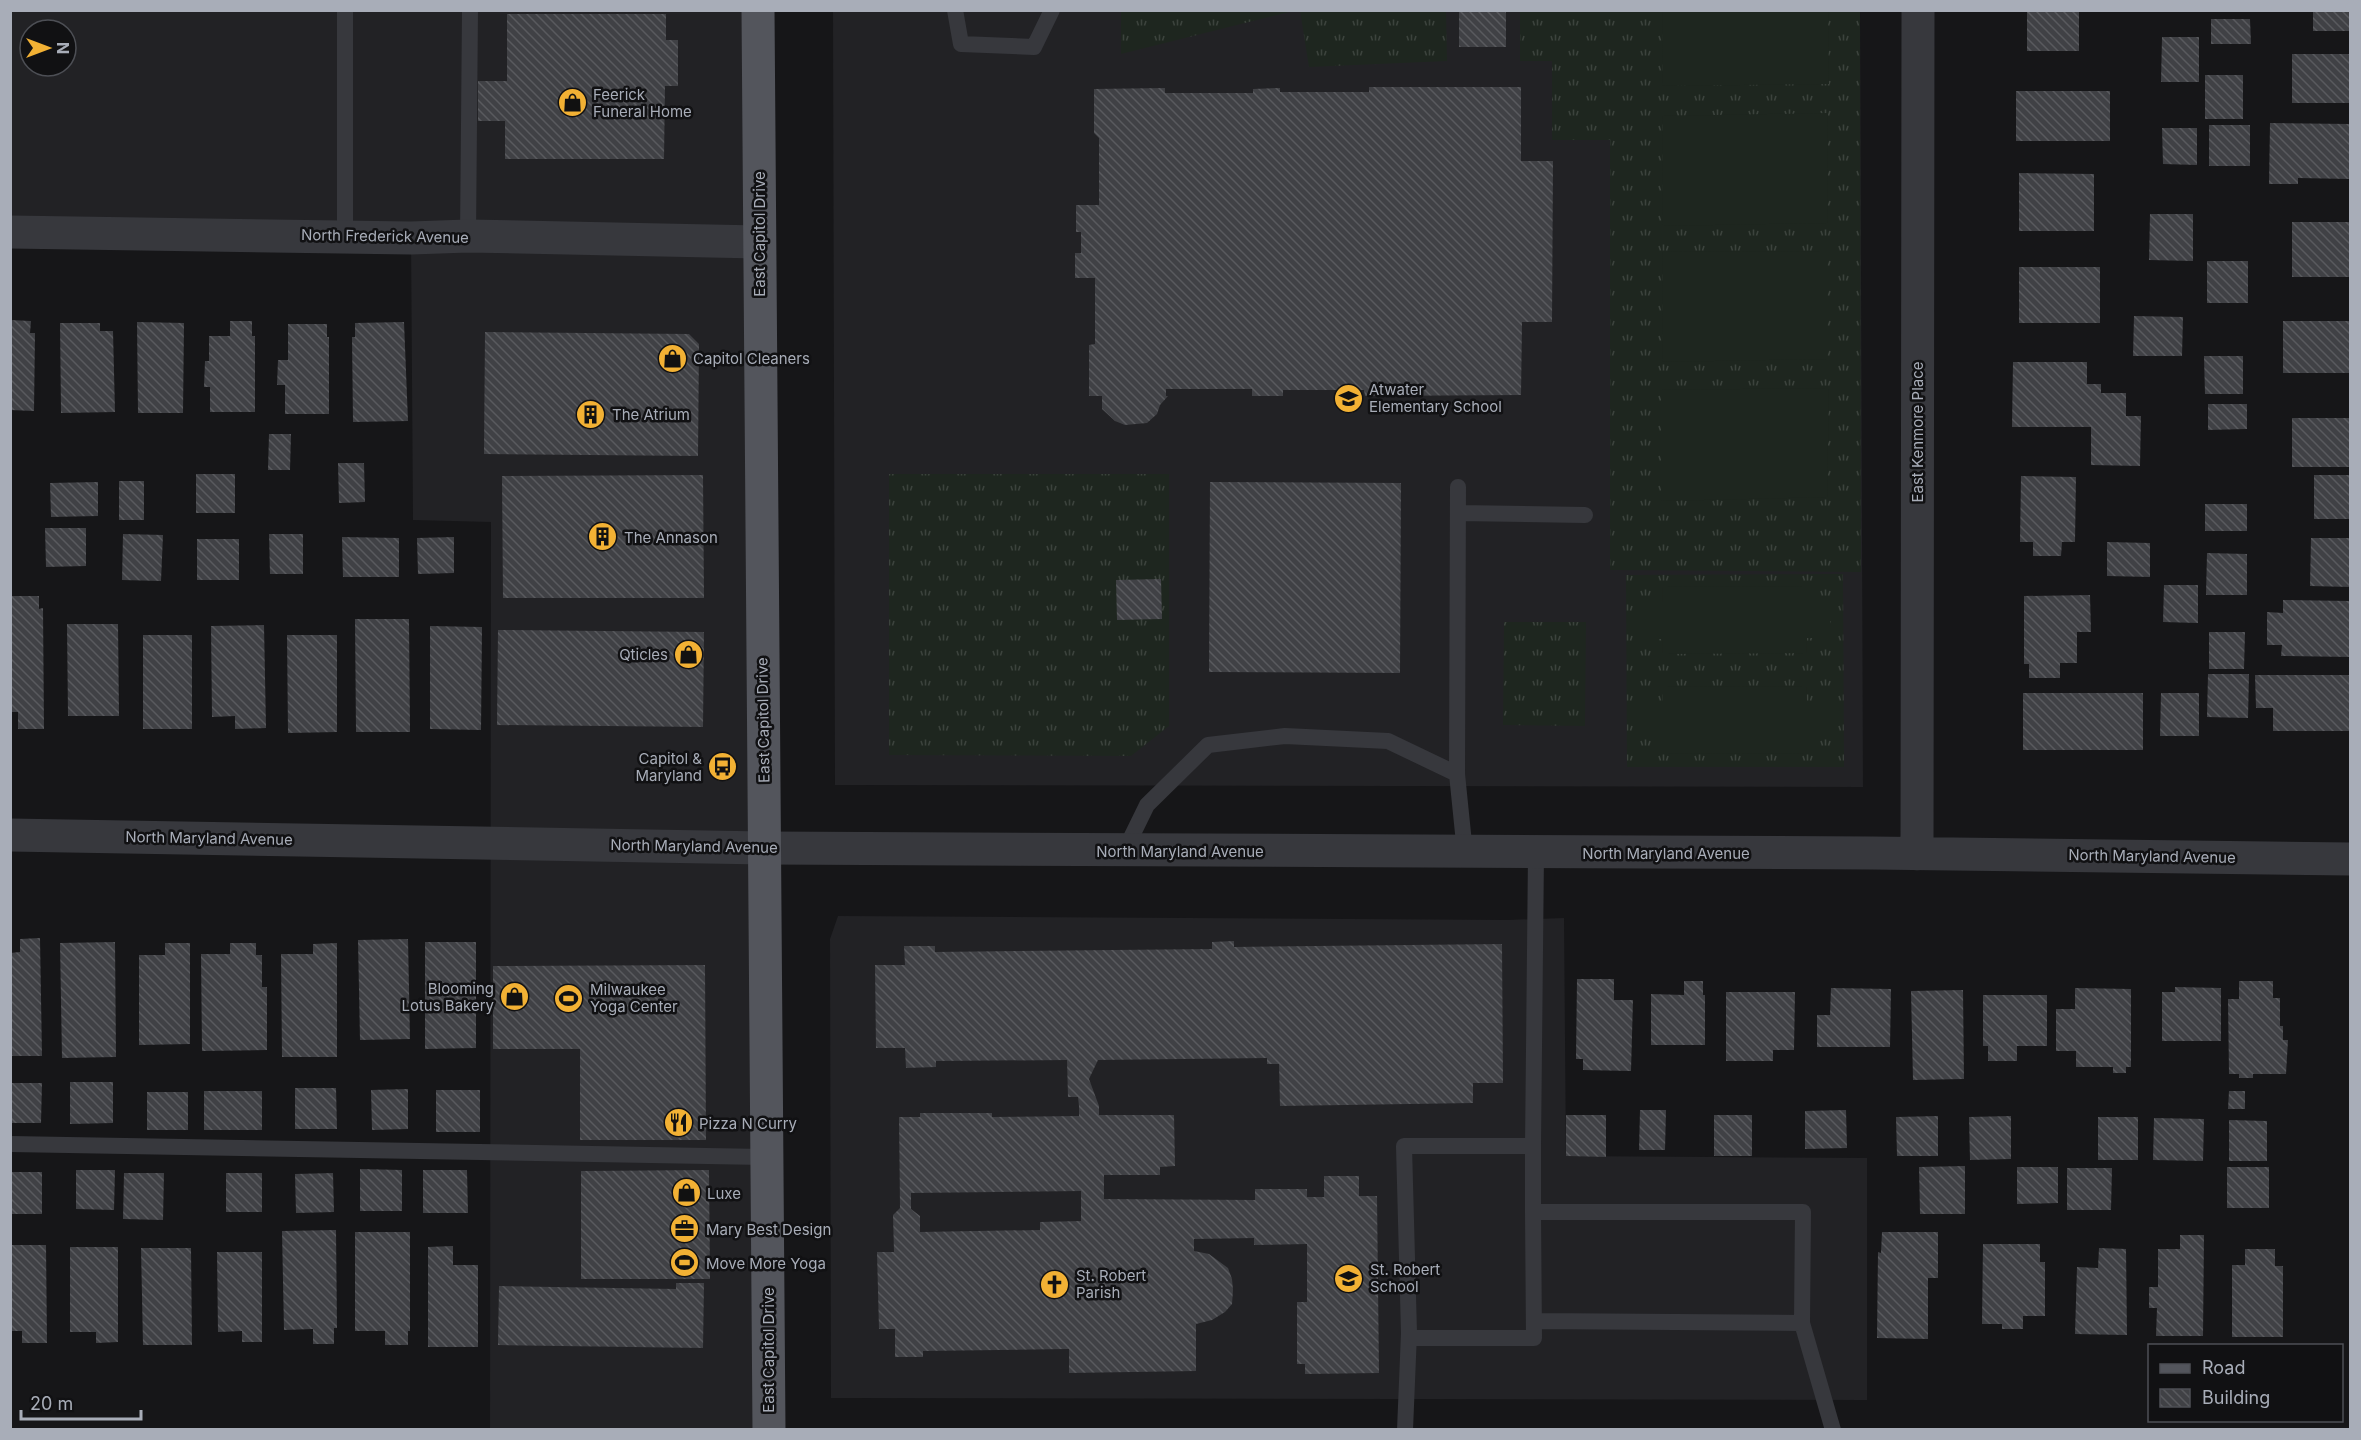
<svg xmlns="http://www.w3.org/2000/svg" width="2361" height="1440" viewBox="0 0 2361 1440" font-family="Inter,sans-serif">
<defs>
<pattern id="grass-tufts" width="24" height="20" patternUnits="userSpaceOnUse" patternTransform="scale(1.5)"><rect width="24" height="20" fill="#1e261f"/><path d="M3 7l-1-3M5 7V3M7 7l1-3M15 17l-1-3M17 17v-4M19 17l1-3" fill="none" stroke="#3c433d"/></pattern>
<pattern id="building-back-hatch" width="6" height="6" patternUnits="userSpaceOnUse" patternTransform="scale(1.5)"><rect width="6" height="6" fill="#404145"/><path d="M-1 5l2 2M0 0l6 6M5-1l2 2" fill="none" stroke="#595a5e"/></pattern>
</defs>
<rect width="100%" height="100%" fill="#161618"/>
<path fill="#222225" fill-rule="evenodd" d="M11,11H758L769,1429H490L491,522L413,520L411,238L11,232ZM30,30H66V66H30Z
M833,11H1860L1863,787L835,785Z
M838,916L1508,920L1564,918L1566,1156L1867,1158V1400L831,1398L830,939Z"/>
<path fill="url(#grass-tufts)" d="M1121,11V10L1293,11L1121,54Z
M1300,11H1446L1447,61L1309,67Z
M1520,11H1860L1861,572L1610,570V140H1552V61H1520Z
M889,474H1169V726L1131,756L889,755Z
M1843,574L1844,767H1627L1626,575Z
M1504,622H1586L1585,726L1503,725Z"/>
<path fill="#1e261f" d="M1662,11H1828L1829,84L1663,86Z
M1828,113L1827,223L1662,226L1663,116Z
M1827,251V359L1662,362L1663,252Z
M1829,388L1827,497L1661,501V390Z
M1806,586V601H1830V638H1807L1806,653L1663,654L1662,639H1639V602H1662L1663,587Z
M1806,686L1807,701H1831V738H1807V753L1663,754V739H1640V702H1663V687Z"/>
<path fill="url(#building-back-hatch)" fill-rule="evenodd" d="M1459,10H1506V47H1459Z
M2027,10H2079V51H2027Z
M2313,10H2350V31H2313Z
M507,14H666V40H678V86H665L664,159H505V121H478V81H507Z
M2211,19H2250L2251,44H2211Z
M2162,37H2199V82H2161Z
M2292,54H2350V103H2292Z
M2205,75H2243V119H2205Z
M1369,87H1521V161H1553L1552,322H1522L1521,395L1365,396L1364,390H1283V396H1252V389H1166V396H1168L1160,405L1157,414L1147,423L1125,425L1115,421L1102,409V396H1089V345L1095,344V278H1075V253H1081V232H1076V205H1099V138L1094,133V89L1165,88V93H1253V89L1280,88V92H1369Z
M2016,91H2110V141H2016Z
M2270,123L2350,124V179L2298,178V184H2269Z
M2209,125H2250V166H2209Z
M2162,128H2197V165L2163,164Z
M2019,173L2094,174V231H2019Z
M2150,214H2193V261L2149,260Z
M2292,222H2350V277H2292Z
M2207,261H2248V303H2207Z
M2019,267H2100V323H2019Z
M2134,316L2183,317L2182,356H2133Z
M10,320L31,321L30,333H35L34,411L10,410Z
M230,321H252V336H255V412H210V387H204L205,361H209V336H230Z
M2283,321H2350V373H2283Z
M137,322L184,323L183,413H138Z
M404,322L408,421L353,422L352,337H355V323Z
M60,323H100V331H113L115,412L61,413Z
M288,324H327V337H329V414H285V385H277L278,360H288Z
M485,332L689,334L699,344L698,456L484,454Z
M2204,356H2243V394H2205Z
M2013,362H2087V384H2101V393H2126V416H2141L2140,466L2091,465V427H2012Z
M2208,404H2247V429L2208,430Z
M2292,418H2350V467H2292Z
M269,434H291L290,470H268Z
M338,463H364L365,502L339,503Z
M196,474H235V513H196Z
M703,475L704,598H503L502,476Z
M2314,475H2350V519H2314Z
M2021,476L2076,477L2075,542H2062L2061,556H2033V542H2020Z
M119,481H144V520H119Z
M98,482V516L51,517L50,483Z
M1210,482L1401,483L1400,673L1209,672Z
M2205,504H2247V531H2205Z
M45,528H86V566L46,567Z
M123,534L163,535L161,581L122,580Z
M269,534H303V574H270Z
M342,537L399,538V577H343Z
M454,537V573L418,574L417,538Z
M2311,538H2350V587L2310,586Z
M197,539H239V580H197Z
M2107,542L2150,543V577L2107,576Z
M2207,553L2247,554V595H2206Z
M1161,579L1162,619L1117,620L1116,580Z
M2164,585H2198V623L2163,622Z
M2090,595L2091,632H2077V663H2060V678H2029V664H2024V596Z
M10,596H39V609L43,608L44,729H18V712H10Z
M2283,600L2350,601V657L2281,656L2282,645H2267V612L2283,613Z
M355,619H409L410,732H356Z
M67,624H118L119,716H68Z
M264,625L266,728L235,729V716L212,717L211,626Z
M430,626L482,627L481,730L430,729Z
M498,630L704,632L703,727L497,725Z
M2209,632H2245L2244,669H2209Z
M143,635H192V729H143Z
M287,635H337V732L288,733Z
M2208,674H2249L2248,718L2207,717Z
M2255,675H2350V731H2273V708H2256Z
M2023,693H2143V750H2023Z
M2161,693H2199V736H2160Z
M40,938L42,1056H10V953L20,952V939Z
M408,939L410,1039L360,1040L358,940Z
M1234,941V947L1502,944L1503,1083H1473V1103L1280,1106L1279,1064H1267V1058L1098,1060L1089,1079L1099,1106V1115H1174L1175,1166L1160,1167V1175H1104V1199L1255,1200V1189H1307V1197H1324V1176H1359V1196H1377L1379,1373L1305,1374V1364H1297V1302H1307V1244L1254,1245V1238L1194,1239V1251L1209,1254L1228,1268L1232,1279L1233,1290L1232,1304L1225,1312L1212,1320L1196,1324V1371L1069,1373V1349L923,1351V1357H895V1329H879L877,1252H894L893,1215L900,1208L899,1117H920V1113H992V1117L1079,1116V1106L1078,1097H1068L1067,1060L936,1061V1067L906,1068L905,1048H876L875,965H905L904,946H935V952L1212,949V942ZM1081,1191V1221L1040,1222V1230L920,1232V1216L911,1209V1193Z
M115,942L116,1057L62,1058L60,943Z
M425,942H476V1048L425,1049Z
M165,943H190V1044L139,1045V955H165Z
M230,943H256V955H262V987H267V1050L202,1051L201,954H230Z
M337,943V1057H282L281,954H313V944Z
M705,965L706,1140H580V1049H493V966Z
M1577,979H1614V1000H1633L1631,1071L1583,1070V1059H1576Z
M1684,981H1703V995H1705V1045H1651V994L1684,995Z
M2239,981H2273V998H2280V1026H2283V1040H2288L2286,1074H2253V1078H2239V1074H2229L2228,999H2239Z
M2175,987L2221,988V1041H2162V992H2175Z
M1831,988L1891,989L1890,1047H1817V1015H1830Z
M2075,988L2131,989V1067H2126V1073H2113V1067H2076V1051H2056V1009H2075Z
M1963,990L1964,1079L1913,1080L1911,991Z
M1726,992H1795L1794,1050H1773V1061H1726Z
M1983,995H2047V1046H2017V1061H1988V1046H1983Z
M70,1082H113V1123L70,1124Z
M10,1083H42L41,1123H10Z
M295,1088H336L337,1129H295Z
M408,1089V1129L372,1130L371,1090Z
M436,1090H480V1132H436Z
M204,1091H262V1130H204Z
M2229,1091H2245V1109H2228Z
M147,1092H188V1130H147Z
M1640,1110H1666L1665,1150H1639Z
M1846,1110L1847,1148L1805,1149V1111Z
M1566,1115H1606V1157L1566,1156Z
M1714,1115H1752V1156H1714Z
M1938,1116V1156H1897L1896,1117Z
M2011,1116V1159L1970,1160L1969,1117Z
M2098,1117H2138V1160H2098Z
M2154,1118L2204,1119L2203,1161L2153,1160Z
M2229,1120L2267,1121V1161H2229Z
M1965,1166V1214H1920L1919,1167Z
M2017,1167H2058V1203L2017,1204Z
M2227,1167H2269V1208H2227Z
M2067,1168H2112L2111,1210H2067Z
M360,1169L402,1170V1211H360Z
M76,1170H115L114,1210L76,1209Z
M423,1170H467L468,1213H423Z
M709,1170L710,1279H581V1171Z
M10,1172H42V1214H10Z
M124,1173H164L163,1220L123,1219Z
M226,1173H262V1212H226Z
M333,1173L334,1212L296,1213L295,1174Z
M336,1230L337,1328H334V1344H313V1329L284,1330L282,1231Z
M355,1232H410V1331H408V1345H385V1331H355Z
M1882,1232H1938V1278H1928V1339L1877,1338L1878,1252L1881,1253Z
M2180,1235H2204L2203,1336H2156L2157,1308H2149V1287H2158V1249H2180Z
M1983,1244H2040V1262H2045V1316H2023V1329H2002V1324H1982Z
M10,1245H46L47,1343H22V1331H10Z
M453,1246V1265H478V1347H428V1247Z
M70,1247H118V1342L96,1343V1332H70Z
M141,1248H191L192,1345H143Z
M2099,1248L2126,1249L2127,1335L2075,1334L2077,1267L2098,1268Z
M2245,1249H2275V1266H2283V1337H2232V1265H2245Z
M217,1252H262V1342H242V1331L218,1332Z
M676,1283H704L703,1348L498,1345L499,1286L676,1289Z"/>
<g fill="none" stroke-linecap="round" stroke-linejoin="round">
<path stroke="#37383d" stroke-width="16" d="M345,10V235
M955,10L961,44L1034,47L1052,10
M468,236L470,10
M1458,487L1457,774L1465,853
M1458,513L1585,515
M1125,850L1147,805L1208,745L1285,736L1388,741L1457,774
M10,1144L767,1157
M1533,1146V1212
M1534,1321L1802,1323
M1409,1338H1534L1533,1212H1803L1802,1323L1833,1430
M1405,1430L1409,1333L1404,1146H1533L1536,853"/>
<path stroke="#37383d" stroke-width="33" d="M10,232L411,238L468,236L759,242
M765,848L1872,853L2350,859
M1917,854L1918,10"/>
<path stroke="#37383d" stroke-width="33" d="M10,835L765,848"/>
<path stroke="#53555c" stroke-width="33" d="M758,10L769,1430"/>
</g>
<defs>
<symbol id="shop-disc" viewBox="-11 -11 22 22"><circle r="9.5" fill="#f2b134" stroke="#111113"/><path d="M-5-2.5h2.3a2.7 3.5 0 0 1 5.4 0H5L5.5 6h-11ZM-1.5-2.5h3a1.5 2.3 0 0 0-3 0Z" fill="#111"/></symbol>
<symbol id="school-disc" viewBox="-11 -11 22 22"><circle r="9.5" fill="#f2b134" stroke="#111113"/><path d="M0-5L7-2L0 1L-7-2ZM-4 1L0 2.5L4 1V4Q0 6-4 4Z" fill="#111"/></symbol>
<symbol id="building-disc" viewBox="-11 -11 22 22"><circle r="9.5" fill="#f2b134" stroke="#111113"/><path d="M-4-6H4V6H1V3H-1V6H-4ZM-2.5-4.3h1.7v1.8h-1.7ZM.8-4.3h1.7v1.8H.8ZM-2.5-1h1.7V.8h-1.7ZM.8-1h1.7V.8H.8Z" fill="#111"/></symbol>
<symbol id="bus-disc" viewBox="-11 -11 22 22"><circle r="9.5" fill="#f2b134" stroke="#111113"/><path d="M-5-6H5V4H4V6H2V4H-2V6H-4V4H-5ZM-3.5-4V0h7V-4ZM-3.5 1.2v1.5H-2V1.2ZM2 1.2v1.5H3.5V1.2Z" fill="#111"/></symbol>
<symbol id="stadium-disc" viewBox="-11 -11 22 22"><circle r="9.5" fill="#f2b134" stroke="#111113"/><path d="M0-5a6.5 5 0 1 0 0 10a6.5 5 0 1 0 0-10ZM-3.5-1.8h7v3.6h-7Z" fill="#111"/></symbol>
<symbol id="restaurant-disc" viewBox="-11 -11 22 22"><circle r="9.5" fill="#f2b134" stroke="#111113"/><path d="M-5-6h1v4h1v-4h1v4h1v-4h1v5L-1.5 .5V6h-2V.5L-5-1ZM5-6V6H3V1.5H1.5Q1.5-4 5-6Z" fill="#111"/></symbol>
<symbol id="office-disc" viewBox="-11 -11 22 22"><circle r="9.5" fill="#f2b134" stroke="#111113"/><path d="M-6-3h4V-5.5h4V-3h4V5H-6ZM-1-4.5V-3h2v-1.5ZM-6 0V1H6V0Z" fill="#111"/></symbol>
<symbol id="church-disc" viewBox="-11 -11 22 22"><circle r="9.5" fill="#f2b134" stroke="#111113"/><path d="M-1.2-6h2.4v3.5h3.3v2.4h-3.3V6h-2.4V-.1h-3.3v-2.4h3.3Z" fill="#111"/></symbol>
</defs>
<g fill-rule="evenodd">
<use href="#shop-disc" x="556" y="86" width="33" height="33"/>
<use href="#shop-disc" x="656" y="342" width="33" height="33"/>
<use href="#school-disc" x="1332" y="382" width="33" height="33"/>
<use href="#building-disc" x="574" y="398" width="33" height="33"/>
<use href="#building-disc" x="586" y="520" width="33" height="33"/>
<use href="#shop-disc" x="672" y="638" width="33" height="33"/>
<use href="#bus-disc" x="706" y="750" width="33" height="33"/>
<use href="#shop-disc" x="498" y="980" width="33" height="33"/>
<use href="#stadium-disc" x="552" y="982" width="33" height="33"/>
<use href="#restaurant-disc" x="662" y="1106" width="33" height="33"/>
<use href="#shop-disc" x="670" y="1176" width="33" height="33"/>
<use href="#office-disc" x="668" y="1212" width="33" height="33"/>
<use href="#stadium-disc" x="668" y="1246" width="33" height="33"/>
<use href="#school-disc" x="1332" y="1262" width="33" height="33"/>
<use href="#church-disc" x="1038" y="1268" width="33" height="33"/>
</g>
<g text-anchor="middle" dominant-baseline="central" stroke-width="5" stroke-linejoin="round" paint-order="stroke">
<g font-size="15" fill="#a8adb8" stroke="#111113" text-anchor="start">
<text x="593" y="94">Feerick<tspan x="593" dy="17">Funeral Home</tspan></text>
<text x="693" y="358">Capitol Cleaners</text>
<text x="1369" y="389">Atwater<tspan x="1369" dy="17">Elementary School</tspan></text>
<text x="612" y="414">The Atrium</text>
<text x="624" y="537">The Annason</text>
<text x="668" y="654" text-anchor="end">Qticles</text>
<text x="702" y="758" text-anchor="end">Capitol &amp;<tspan x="702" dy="17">Maryland</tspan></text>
<text x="494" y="988" text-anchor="end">Blooming<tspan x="494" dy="17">Lotus Bakery</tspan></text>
<text x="590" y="989">Milwaukee<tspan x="590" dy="17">Yoga Center</tspan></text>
<text x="699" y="1123">Pizza N Curry</text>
<text x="707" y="1193">Luxe</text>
<text x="706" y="1229">Mary Best Design</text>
<text x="706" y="1263">Move More Yoga</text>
<text x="1370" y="1269">St. Robert<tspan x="1370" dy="17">School</tspan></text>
<text x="1076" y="1275">St. Robert<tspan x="1076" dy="17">Parish</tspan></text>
</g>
<g font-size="15" fill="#a8adb8" stroke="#111113">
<text transform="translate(759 234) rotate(-90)">East Capitol Drive</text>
<text transform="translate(385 236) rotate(1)">North Frederick Avenue</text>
<text transform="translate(1917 432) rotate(-90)">East Kenmore Place</text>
<text transform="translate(763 720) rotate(-91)">East Capitol Drive</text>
<text transform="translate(209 838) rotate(1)">North Maryland Avenue</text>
<text transform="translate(694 846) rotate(1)">North Maryland Avenue</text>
<text x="1180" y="851">North Maryland Avenue</text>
<text x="1666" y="853">North Maryland Avenue</text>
<text transform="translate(2152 856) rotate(1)">North Maryland Avenue</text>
<text transform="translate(768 1350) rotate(-90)">East Capitol Drive</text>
</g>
</g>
<rect width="2361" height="1440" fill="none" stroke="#a8adb8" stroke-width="24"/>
<rect x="2148" y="1344" width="195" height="78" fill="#111113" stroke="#4d4f55" stroke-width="1.5"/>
<rect x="2160" y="1364" width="30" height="9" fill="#53555c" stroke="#4d4f55" stroke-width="1.5"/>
<text x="2202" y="1374" font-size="18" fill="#a8adb8">Road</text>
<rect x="2160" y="1389" width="30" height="18" fill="url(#building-back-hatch)" stroke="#4d4f55" stroke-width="1.5"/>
<text x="2202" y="1404" font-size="18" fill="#a8adb8">Building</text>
<g transform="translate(48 48) rotate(90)"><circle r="28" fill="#111113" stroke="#4d4f55" stroke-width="1.5"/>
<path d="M0-4.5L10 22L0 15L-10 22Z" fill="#f2b134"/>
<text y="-9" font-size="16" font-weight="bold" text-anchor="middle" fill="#a8adb8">N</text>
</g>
<path d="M21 1410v9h120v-9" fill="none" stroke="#a8adb8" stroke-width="3"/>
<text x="30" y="1410" font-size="18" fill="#a8adb8" stroke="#111113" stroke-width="4.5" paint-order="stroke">20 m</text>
</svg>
